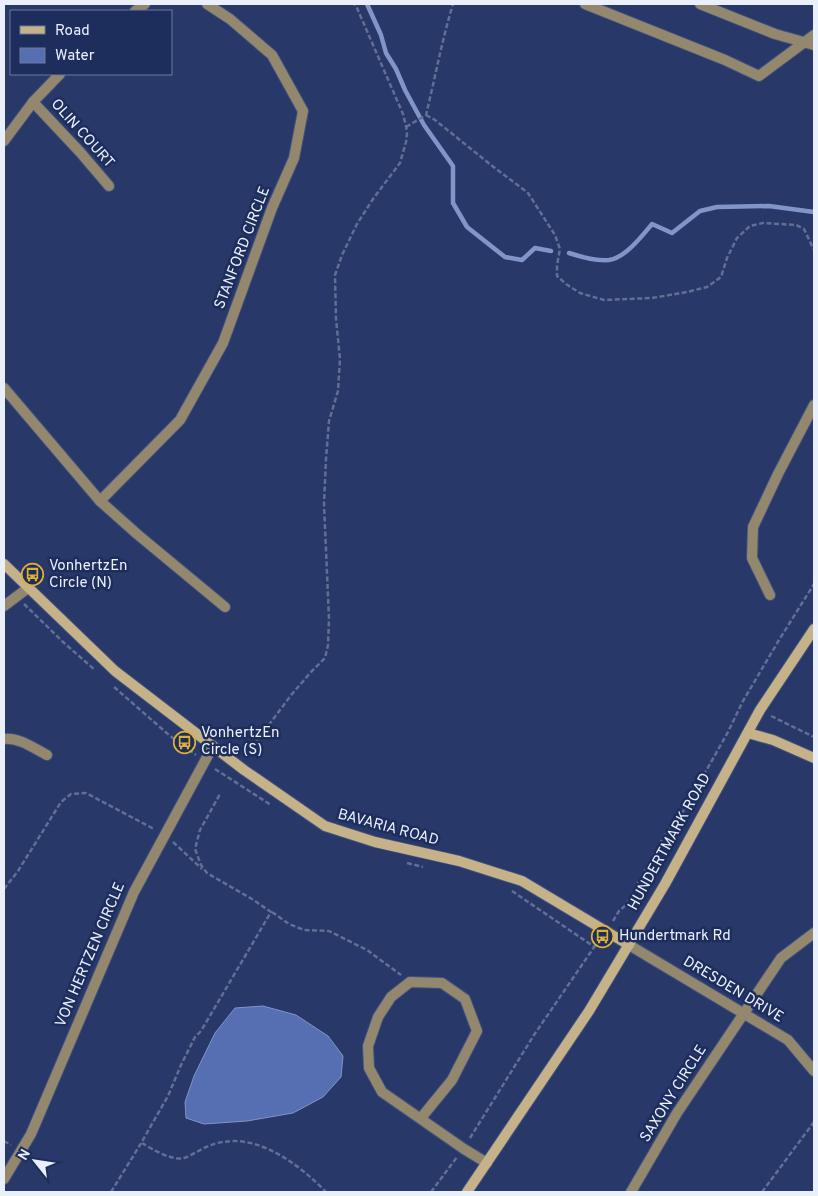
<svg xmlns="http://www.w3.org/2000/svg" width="818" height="1196" viewBox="0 0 818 1196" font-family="Overpass,sans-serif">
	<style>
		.water { fill: #556fb2; stroke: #8295c8 }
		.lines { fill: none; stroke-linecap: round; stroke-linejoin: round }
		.stream { stroke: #8295c8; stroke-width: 4.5 }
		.street-casing { stroke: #42527e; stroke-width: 12 }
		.secondary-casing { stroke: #42527e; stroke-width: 12 }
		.path { stroke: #626f95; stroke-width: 2.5; stroke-dasharray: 5 2.5; stroke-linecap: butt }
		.street { stroke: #93886e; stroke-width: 10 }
		.secondary { stroke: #c5b289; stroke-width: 10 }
		.labels { text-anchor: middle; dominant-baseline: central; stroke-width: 5; stroke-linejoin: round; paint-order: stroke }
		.street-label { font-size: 15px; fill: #eaeffc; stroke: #1d2e5d }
		.poi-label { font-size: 15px; fill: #eaeffc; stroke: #1d2e5d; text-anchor: start }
	</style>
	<rect width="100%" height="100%" fill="#273869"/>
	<path class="water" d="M 263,1006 L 296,1015 L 328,1036 L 343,1056 L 341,1077 L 323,1097 L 293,1113 L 247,1121 L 204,1124 L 186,1118 L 185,1102 L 194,1076 L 215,1033 L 235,1008 Z"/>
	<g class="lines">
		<g class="stream">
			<path d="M 367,4 L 381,35 L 386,53 L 396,69 L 405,90 L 424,125 L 453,166 L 453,203 L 467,227 L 505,257 L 522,260 L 535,248 L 551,251"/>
			<path d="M 569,253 C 581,257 596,261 609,260 C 625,258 642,236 652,224 L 672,233 L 700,211 L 717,207 L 769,206 L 814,212"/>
		</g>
		<defs>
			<g id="street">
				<path d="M 585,4 L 725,60 L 759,76 L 814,35"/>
				<path d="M 700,4 L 775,34 L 814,45"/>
				<path d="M 135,11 L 145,4"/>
				<path d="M 33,102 L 80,152 L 109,186"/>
				<path d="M 4,141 L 33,102 L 60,74"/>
				<path d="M 4,388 L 100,501 L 137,534 L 225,607"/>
				<path d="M 100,501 L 180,420 L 223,343 L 272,208 L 294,158 L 303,111 L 272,55 L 230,19 L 207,4"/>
				<path d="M 770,595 L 752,558 L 753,527 L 778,474 L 814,405"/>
				<path d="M 4,606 L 28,588"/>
				<path d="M 4,739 C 19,737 35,749 47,755"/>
				<path d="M 629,945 L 788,1040 L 814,1071"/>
				<path d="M 421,1118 L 452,1080 L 477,1031 L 465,999 L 442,983 L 410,982 L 391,997 L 378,1017 L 368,1046 L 369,1068 L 382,1092 L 464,1149 L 487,1163"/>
				<path d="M 4,1179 L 31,1134 L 134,892 L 213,746"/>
				<path d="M 631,1192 L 677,1113 L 781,958 L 814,933"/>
			</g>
			<g id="secondary">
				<path d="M 4,564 L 115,671 L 244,770 L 325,826 L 375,842 L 459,861 L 522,881 L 629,945"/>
				<path d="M 748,733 L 773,740 L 814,758"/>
				<path d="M 467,1192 L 589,1011 L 665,884 L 760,710 L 814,629"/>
			</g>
		</defs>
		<use href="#street" class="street-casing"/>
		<use href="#secondary" class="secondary-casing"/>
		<g class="path">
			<path d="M 426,115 L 435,120 L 491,165 L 528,193 L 555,235 L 560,249 L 557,265 L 557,276 L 566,284 L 580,293 L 604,300 L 652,298 L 687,292 L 707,287 L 721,277 L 727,258 L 737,238 L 750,226 L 763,223 L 796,225 L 804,229 L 814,250"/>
			<path d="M 406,127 L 426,115 C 435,78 442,40 453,4"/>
			<path d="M 24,604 L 63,642 L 95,670"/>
			<path d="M 114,687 L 169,735 L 196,755"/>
			<path d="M 771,716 L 814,737"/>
			<path d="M 247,756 L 268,726 L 292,694 L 311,672 L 325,658 L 328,645 L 329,619 L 324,504 L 326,459 L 329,421 L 338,391 L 340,359 L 336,319 L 335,275 L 342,255 L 357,224 L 373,199 L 400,163 L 406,142 L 407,134 L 406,126 L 403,114 L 357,8 L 354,4"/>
			<path d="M 215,769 L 271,805"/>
			<path d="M 173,842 L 202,869"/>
			<path d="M 407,863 L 423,867"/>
			<path d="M 4,889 L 18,871 L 61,802 L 71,794 L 86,793 L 154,829"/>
			<path d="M 512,891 L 593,946"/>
			<path d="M 272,912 L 289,924 L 304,930 L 329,931 L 367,950 L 401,975"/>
			<path d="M 613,921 L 619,911 L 626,905 L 664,836 L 684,810 L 728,732 L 743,701 L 779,640 L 814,584"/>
			<path d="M 470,1138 L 534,1035 L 599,940"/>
			<path d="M 4,1141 L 11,1145"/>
			<path d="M 142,1143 C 152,1149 171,1161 184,1158 C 188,1157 192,1154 195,1153 C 203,1148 214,1143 223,1142 C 261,1135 302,1167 326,1192"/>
			<path d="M 111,1192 L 140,1145 L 168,1096 L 181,1065 L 195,1037 L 201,1031 L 271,912 L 252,899 L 207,873 L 201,865 L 195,849 L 200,830 L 220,794"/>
			<path d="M 431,1192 L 457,1157"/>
			<path d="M 762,1192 L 814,1122"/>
		</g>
		<use href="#street" class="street"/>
		<use href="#secondary" class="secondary"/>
	</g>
	<defs>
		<symbol id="bus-ring" viewBox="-11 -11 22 22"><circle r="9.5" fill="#1d2e5d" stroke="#dfb034" stroke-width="1.5"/><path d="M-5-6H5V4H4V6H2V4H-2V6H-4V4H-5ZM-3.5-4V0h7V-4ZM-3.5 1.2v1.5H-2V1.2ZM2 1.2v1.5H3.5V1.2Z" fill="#dfb034"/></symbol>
	</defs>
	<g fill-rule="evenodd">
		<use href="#bus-ring" x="20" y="562" width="25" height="25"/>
		<use href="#bus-ring" x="172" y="730" width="25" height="25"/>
		<use href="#bus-ring" x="590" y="924" width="25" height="25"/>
	</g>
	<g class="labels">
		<g class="street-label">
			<text transform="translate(82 134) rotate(48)">OLIN COURT</text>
			<text transform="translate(243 248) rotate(-69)">STANFORD CIRCLE</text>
			<text transform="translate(388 828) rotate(15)">BAVARIA ROAD</text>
			<text transform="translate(670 842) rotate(-61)">HUNDERTMARK ROAD</text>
			<text transform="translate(91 955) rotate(-67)">VON HERTZEN CIRCLE</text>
			<text transform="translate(733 990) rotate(31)">DRESDEN DRIVE</text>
			<text transform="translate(674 1094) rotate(-58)">SAXONY CIRCLE</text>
		</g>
		<g class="poi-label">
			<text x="49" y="566">VonhertzEn<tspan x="49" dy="17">Circle (N)</tspan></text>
			<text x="201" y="733">VonhertzEn<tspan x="201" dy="17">Circle (S)</tspan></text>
			<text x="619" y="936">Hundertmark Rd</text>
		</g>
	</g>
	<rect width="818" height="1196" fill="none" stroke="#eaeffc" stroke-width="10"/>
	<rect x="10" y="10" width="162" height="65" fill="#1d2e5d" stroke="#6f7b9d"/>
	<rect x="20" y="26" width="25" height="8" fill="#c5b289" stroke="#6f7b9d"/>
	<text x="55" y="35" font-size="15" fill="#eaeffc">Road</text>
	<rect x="20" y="48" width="25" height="15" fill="#556fb2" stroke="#6f7b9d"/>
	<text x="55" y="60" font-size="15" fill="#eaeffc">Water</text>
	<g transform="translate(35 1161) rotate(300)" stroke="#1d2e5d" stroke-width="4" paint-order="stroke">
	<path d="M0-4L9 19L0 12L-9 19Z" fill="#eaeffc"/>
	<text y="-8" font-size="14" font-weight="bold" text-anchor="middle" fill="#eaeffc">N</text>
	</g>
</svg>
